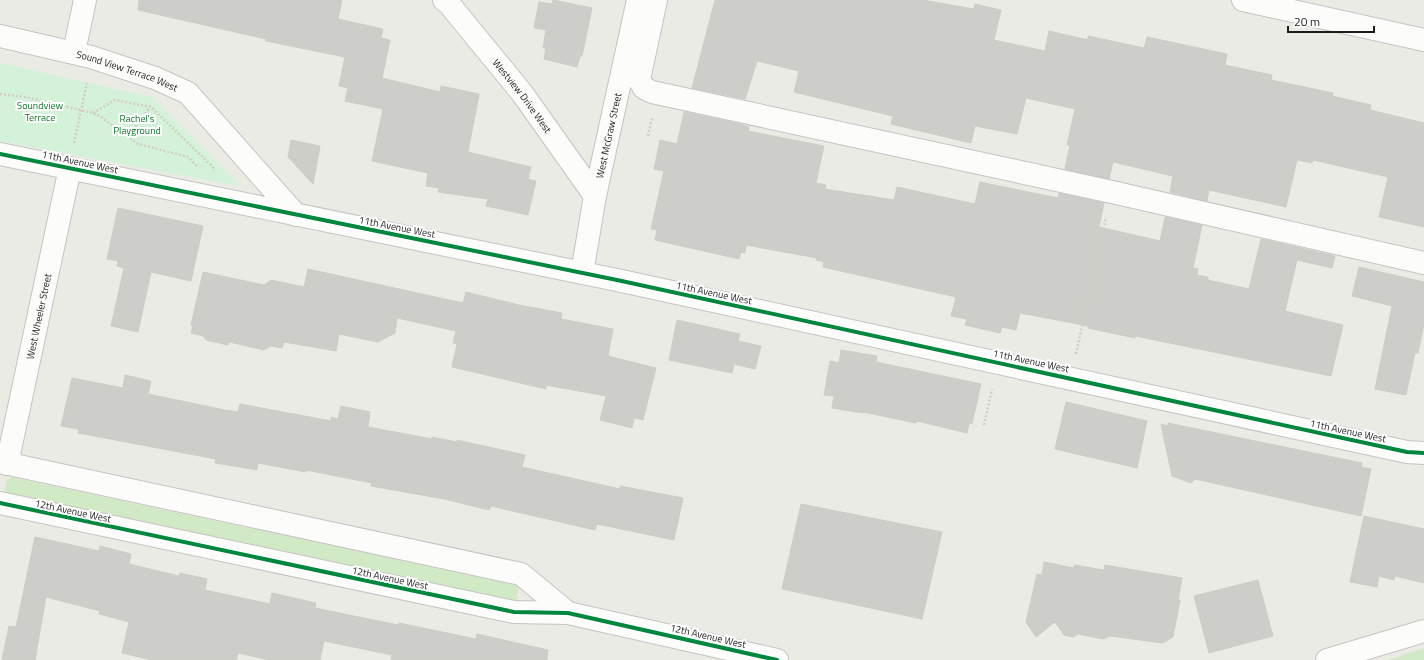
<svg xmlns="http://www.w3.org/2000/svg" width="1424" height="660" viewBox="0 0 1424 660" font-family="'Titillium Web',sans-serif">
	<style>
		.grass { fill: #d1e9c4 }
		.park { fill: #d3f2d9 }
		.building { fill: #cdcdc9; stroke: #ceccc7 }
		.lines { fill: none; stroke-linecap: round; stroke-linejoin: round }
		.minor-casing { stroke: #c4c4c2; stroke-width: 24 }
		.path { stroke: #d6cbc6; stroke-width: 2.5; stroke-dasharray: 2 2; stroke-linecap: butt }
		.minor { stroke: #fcfcfb; stroke-width: 22 }
		.cycleway-casing { stroke: #fff; stroke-width: 6 }
		.cycleway { stroke: #00873e; stroke-width: 4 }
		.labels { text-anchor: middle; dominant-baseline: central; stroke-width: 4; stroke-linejoin: round; paint-order: stroke }
		.street-label { font-size: 10px; fill: #1d1d1d; stroke: #fff }
		.park-label { font-size: 10px; fill: #0d782a; stroke: #fff }
	</style>
	<rect width="100%" height="100%" fill="#ebebe6"/>
	<g class="grass">
		<path d="M 11,477 L 519,586 L 516,601 L 7,495 L 5,490 L 7,480 Z"/>
		<path d="M 1424,648 L 1424,660 L 1388,660 Z"/>
	</g>
	<path class="park" d="M 0,63 L 152,97 L 242,187 L 0,141 Z"/>
	<g class="building">
		<path d="M 139,0 L 342,0 L 338,19 L 383,29 L 381,38 L 390,40 L 382,78 L 440,92 L 441,86 L 479,94 L 468,152 L 531,167 L 528,179 L 536,181 L 528,215 L 486,206 L 488,199 L 438,192 L 439,188 L 426,186 L 428,173 L 372,161 L 383,109 L 345,101 L 348,88 L 339,86 L 345,57 L 266,41 L 266,39 L 138,10 Z"/>
		<path d="M 553,0 L 592,8 L 582,56 L 580,56 L 577,67 L 544,59 L 546,48 L 543,48 L 546,30 L 534,28 L 539,2 L 552,4 Z"/>
		<path d="M 715,0 L 923,0 L 974,9 L 975,4 L 1001,10 L 994,40 L 1045,51 L 1049,31 L 1088,40 L 1088,36 L 1144,48 L 1147,37 L 1227,54 L 1225,65 L 1272,75 L 1271,80 L 1333,93 L 1332,96 L 1371,105 L 1370,110 L 1424,123 L 1424,227 L 1379,217 L 1388,177 L 1313,160 L 1312,163 L 1297,160 L 1286,207 L 1209,190 L 1207,201 L 1170,192 L 1173,176 L 1113,162 L 1109,179 L 1065,169 L 1070,145 L 1067,145 L 1075,109 L 1026,98 L 1017,134 L 975,126 L 971,143 L 891,124 L 893,116 L 794,92 L 799,71 L 757,61 L 745,99 L 692,88 Z"/>
		<path d="M 684,112 L 739,124 L 749,127 L 748,131 L 824,146 L 816,183 L 826,185 L 825,189 L 894,200 L 897,187 L 975,204 L 980,182 L 1058,198 L 1059,193 L 1104,203 L 1099,227 L 1160,241 L 1165,217 L 1202,225 L 1193,268 L 1198,269 L 1197,275 L 1208,277 L 1208,280 L 1249,289 L 1261,239 L 1335,256 L 1332,268 L 1297,260 L 1285,311 L 1343,325 L 1331,376 L 1135,336 L 1135,338 L 1088,328 L 1088,326 L 1020,313 L 1016,330 L 1002,327 L 1000,333 L 965,325 L 967,319 L 951,316 L 956,297 L 823,267 L 824,262 L 816,260 L 817,258 L 746,245 L 745,253 L 741,252 L 739,259 L 655,240 L 657,230 L 651,229 L 664,171 L 654,169 L 660,140 L 677,144 Z"/>
		<path d="M 291,140 L 320,146 L 313,184 L 288,157 Z"/>
		<path d="M 118,208 L 203,226 L 191,281 L 151,272 L 138,332 L 111,326 L 124,268 L 117,266 L 118,261 L 107,259 Z"/>
		<path d="M 1359,267 L 1424,282 L 1424,324 L 1418,353 L 1415,353 L 1406,395 L 1375,389 L 1392,306 L 1352,296 Z"/>
		<path d="M 308,269 L 463,303 L 466,292 L 519,305 L 562,313 L 561,319 L 613,329 L 608,356 L 656,368 L 643,420 L 634,418 L 632,428 L 600,420 L 606,396 L 546,385 L 546,389 L 452,367 L 457,344 L 453,343 L 456,331 L 397,318 L 395,333 L 378,342 L 339,334 L 336,351 L 284,342 L 282,348 L 271,346 L 264,350 L 229,342 L 228,345 L 206,340 L 203,336 L 191,333 L 193,326 L 191,325 L 203,272 L 264,285 L 271,280 L 304,287 Z"/>
		<path d="M 677,320 L 740,334 L 738,341 L 761,346 L 755,369 L 734,364 L 732,373 L 669,360 Z"/>
		<path d="M 841,350 L 877,356 L 876,362 L 981,384 L 972,424 L 969,423 L 967,433 L 917,421 L 916,423 L 863,412 L 863,413 L 832,408 L 834,396 L 824,395 L 830,361 L 839,363 Z"/>
		<path d="M 125,375 L 151,381 L 148,394 L 225,410 L 238,412 L 240,404 L 331,421 L 331,417 L 338,419 L 341,406 L 370,412 L 368,427 L 432,439 L 432,437 L 457,442 L 457,440 L 525,455 L 522,467 L 620,489 L 620,486 L 683,498 L 674,540 L 597,524 L 595,530 L 491,506 L 489,510 L 444,499 L 371,486 L 372,483 L 306,470 L 306,472 L 258,463 L 257,470 L 215,463 L 216,459 L 78,433 L 79,429 L 61,426 L 72,378 L 123,388 Z"/>
		<path d="M 1066,402 L 1147,421 L 1137,468 L 1055,449 Z"/>
		<path d="M 1168,423 L 1362,463 L 1361,467 L 1371,469 L 1361,516 L 1195,479 L 1191,483 L 1172,476 L 1161,424 L 1168,426 Z"/>
		<path d="M 801,504 L 942,532 L 922,619 L 782,589 Z"/>
		<path d="M 1364,516 L 1424,529 L 1424,583 L 1395,576 L 1394,580 L 1379,576 L 1377,587 L 1350,582 Z"/>
		<path d="M 35,537 L 99,551 L 100,546 L 131,554 L 129,564 L 179,576 L 180,573 L 207,579 L 205,590 L 270,604 L 272,593 L 316,603 L 315,608 L 398,625 L 399,623 L 476,639 L 477,634 L 548,650 L 547,660 L 391,660 L 392,655 L 324,641 L 320,660 L 269,660 L 238,653 L 236,660 L 152,660 L 122,653 L 129,622 L 99,614 L 100,611 L 46,597 L 35,660 L 2,660 L 9,626 L 16,627 Z"/>
		<path d="M 1044,562 L 1074,568 L 1074,565 L 1104,570 L 1105,565 L 1182,578 L 1178,601 L 1180,600 L 1173,637 L 1163,643 L 1110,636 L 1103,639 L 1078,634 L 1073,637 L 1064,635 L 1055,622 L 1036,637 L 1026,622 L 1037,574 L 1042,575 Z"/>
		<path d="M 1258,580 L 1273,636 L 1209,653 L 1194,596 Z"/>
	</g>
	<g class="lines">
		<defs>
			<g id="minor">
				<path id="s1" d="M 444,0 L 449,4 L 522,93 L 595,196"/>
				<path d="M 656,0 L 639,80 L 644,88 L 652,92 L 1112,192 L 1424,263"/>
				<path d="M 1243,0 L 1424,40"/>
				<path id="s2" d="M 0,36 L 91,57 L 155,78 L 188,93 L 296,215"/>
				<path d="M 74,52 L 85,0"/>
				<path d="M 0,154 L 617,280 L 1407,452 L 1424,453"/>
				<path id="s3" d="M 582,273 L 595,196 L 638,0"/>
				<path d="M 0,462 L 521,574 L 568,613"/>
				<path id="s4" d="M 7,464 L 70,168"/>
				<path d="M 0,503 L 514,612 L 568,613 L 777,660"/>
				<path d="M 1327,660 L 1424,631"/>
			</g>
		</defs>
		<use href="#minor" class="minor-casing"/>
		<g class="path">
			<path d="M 0,94 L 25,97 L 93,113 L 101,117 L 138,144 L 188,157 L 198,167"/>
			<path d="M 93,113 L 115,100 L 151,107 L 213,167 L 213,171"/>
			<path d="M 133,130 L 150,107"/>
			<path d="M 648,136 L 652,118"/>
			<path d="M 74,143 L 87,83"/>
			<path d="M 1076,354 L 1106,217"/>
			<path d="M 984,425 L 992,389"/>
		</g>
		<use href="#minor" class="minor"/>
		<defs>
			<g id="cycleway">
				<path d="M 0,154 L 617,280 L 1407,452 L 1424,453"/>
				<path d="M 0,503 L 514,612 L 568,613 L 777,660"/>
			</g>
		</defs>
		<use href="#cycleway" class="cycleway-casing"/>
		<use href="#cycleway" class="cycleway"/>
	</g>
	<g class="labels">
		<g class="street-label">
			<text stroke="none"><textPath href="#s2" startOffset="132">Sound View Terrace West</textPath></text>
			<text stroke="none"><textPath href="#s1" startOffset="124">Westview Drive West</textPath></text>
			<text stroke="none"><textPath href="#s3" startOffset="140">West McGraw Street</textPath></text>
			<text transform="translate(80 162) rotate(12)">11th Avenue West</text>
			<text transform="translate(397 227) rotate(11)">11th Avenue West</text>
			<text transform="translate(714 293) rotate(12)">11th Avenue West</text>
			<text stroke="none"><textPath href="#s4" startOffset="151">West Wheeler Street</textPath></text>
			<text transform="translate(1031 361) rotate(12)">11th Avenue West</text>
			<text transform="translate(1348 431) rotate(12)">11th Avenue West</text>
			<text transform="translate(73 511) rotate(12)">12th Avenue West</text>
			<text transform="translate(390 578) rotate(12)">12th Avenue West</text>
			<text transform="translate(708 636) rotate(13)">12th Avenue West</text>
		</g>
		<g class="park-label">
			<text x="40" y="105">Soundview<tspan x="40" dy="12">Terrace</tspan></text>
			<text x="137" y="118">Rachel's<tspan x="137" dy="12">Playground</tspan></text>
		</g>
	</g>
	<path d="M1288 26v6h86v-6" fill="none" stroke="#1d1d1d" stroke-width="2"/>
	<text x="1294" y="26" font-size="12" fill="#1d1d1d" stroke="#ffffff" stroke-width="3" paint-order="stroke">20 m</text>
</svg>
